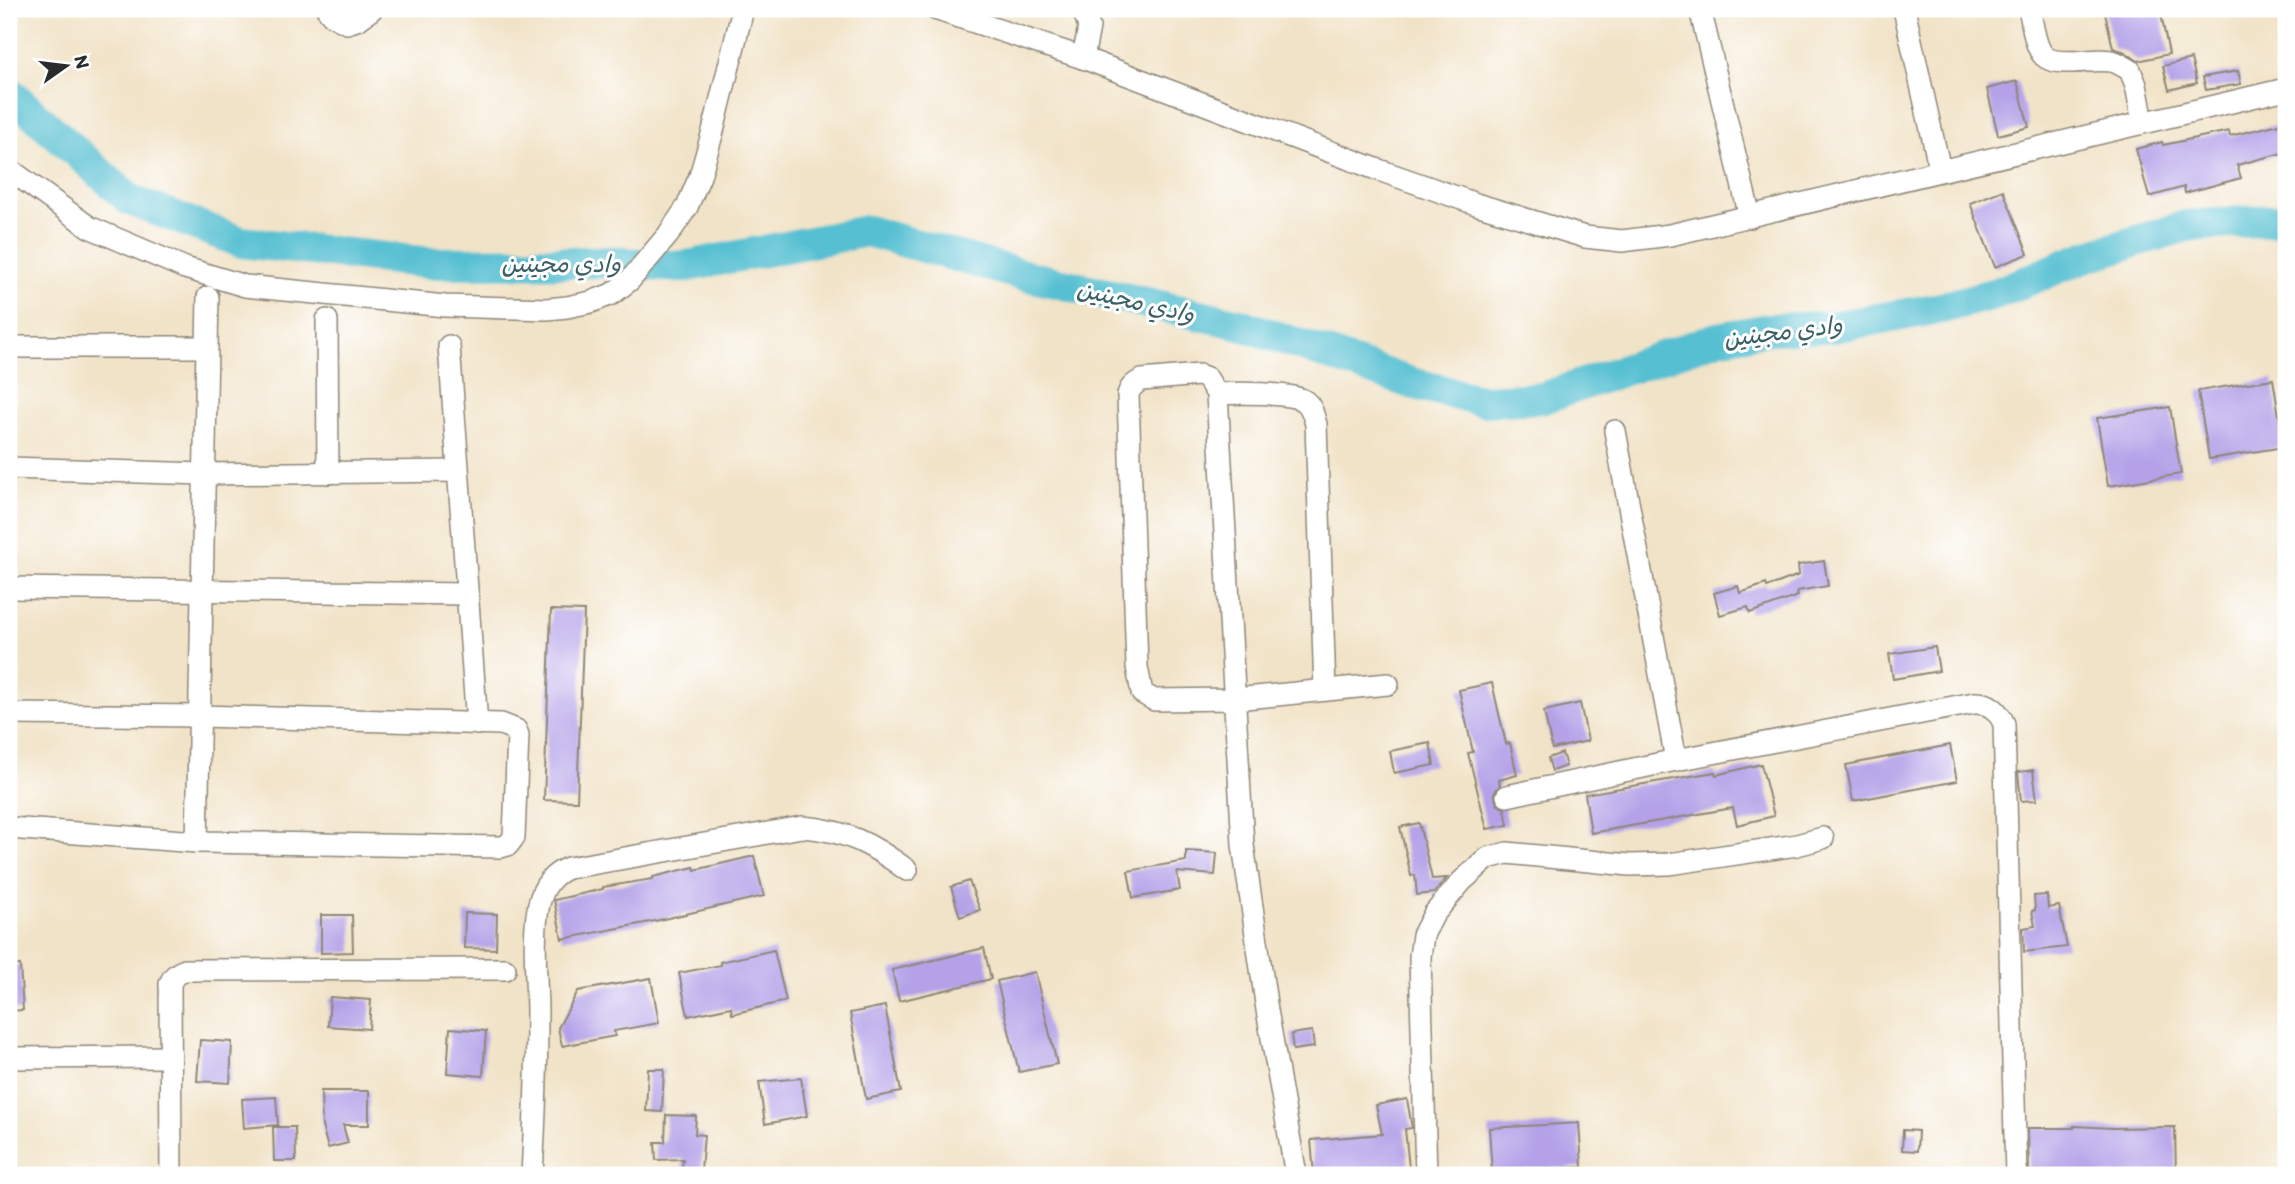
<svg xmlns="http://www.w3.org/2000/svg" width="2295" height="1184" viewBox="0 0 2295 1184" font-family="Itim,'Playpen Sans Arabic',sans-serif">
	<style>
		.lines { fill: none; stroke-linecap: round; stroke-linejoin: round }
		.river { stroke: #56c0d2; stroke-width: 32 }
		.building { fill: #b4a1e8 }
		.minor-casing { stroke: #8e8779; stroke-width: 24 }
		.minor { stroke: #fff; stroke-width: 21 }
		.labels { text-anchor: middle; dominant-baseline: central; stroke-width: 6; stroke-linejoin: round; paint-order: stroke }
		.water-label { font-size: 24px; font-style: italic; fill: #3a5f65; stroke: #fff }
	</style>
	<rect width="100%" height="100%" fill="#fff"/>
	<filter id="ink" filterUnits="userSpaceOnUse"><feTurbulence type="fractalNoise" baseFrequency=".0143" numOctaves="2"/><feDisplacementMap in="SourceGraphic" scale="14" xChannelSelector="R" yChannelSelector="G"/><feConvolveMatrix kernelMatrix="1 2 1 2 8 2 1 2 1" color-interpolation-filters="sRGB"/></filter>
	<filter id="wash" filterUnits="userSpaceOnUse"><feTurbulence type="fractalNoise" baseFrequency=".00686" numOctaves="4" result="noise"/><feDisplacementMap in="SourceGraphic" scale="28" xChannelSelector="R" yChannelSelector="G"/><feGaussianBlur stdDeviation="1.57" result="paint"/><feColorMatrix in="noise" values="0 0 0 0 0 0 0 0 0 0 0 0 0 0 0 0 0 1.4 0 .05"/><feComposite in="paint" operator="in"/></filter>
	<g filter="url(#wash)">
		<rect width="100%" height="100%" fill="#f1e3c7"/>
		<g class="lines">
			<path class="river" d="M 9,92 L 130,200 L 241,242 L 430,263 L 610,262 L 682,267 L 867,231 L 1023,275 L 1240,324 L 1411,383 L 1484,401 L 1543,398 L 1717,338 L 1770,329 L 1832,327 L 1941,308 L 1997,293 L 2082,258 L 2186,226 L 2286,219"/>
		</g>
		<g id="blocks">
			<g class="building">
				<path d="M 2104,9 L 2160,9 L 2169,54 L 2138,61 L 2125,52 L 2113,48 Z"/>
				<path d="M 2191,59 L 2197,83 L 2169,90 L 2163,66 Z"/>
				<path d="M 2238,71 L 2241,84 L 2206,90 L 2203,77 Z"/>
				<path d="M 2017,81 L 2029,127 L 1998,135 L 1987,89 Z"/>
				<path d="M 2283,123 L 2286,138 L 2286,152 L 2237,165 L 2241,178 L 2185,193 L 2184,187 L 2149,197 L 2136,149 L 2162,142 L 2163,145 L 2229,131 L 2230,136 Z"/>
				<path d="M 2003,190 L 2028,254 L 1995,267 L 1970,203 Z"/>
				<path d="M 2273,379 L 2284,447 L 2209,459 L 2198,391 Z"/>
				<path d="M 2170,407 L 2181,474 L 2108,486 L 2097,418 Z"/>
				<path d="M 1824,561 L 1828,586 L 1797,591 L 1798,596 L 1750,613 L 1748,607 L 1720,615 L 1714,593 L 1738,586 L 1740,593 L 1766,584 L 1767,587 L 1799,575 L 1798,565 Z"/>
				<path d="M 551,610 L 584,611 L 577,801 L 544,800 Z"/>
				<path d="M 1935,647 L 1939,671 L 1893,679 L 1889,654 Z"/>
				<path d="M 1492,683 L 1506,744 L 1510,743 L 1517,775 L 1499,780 L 1500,785 L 1494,793 L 1497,804 L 1505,809 L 1508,825 L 1487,829 L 1468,753 L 1473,752 L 1459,690 Z"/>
				<path d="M 1580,703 L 1588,741 L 1552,749 L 1544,711 Z"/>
				<path d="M 1430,743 L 1434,765 L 1394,773 L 1390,751 Z"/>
				<path d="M 1950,745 L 1957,781 L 1853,801 L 1846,765 Z"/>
				<path d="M 1562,753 L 1566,766 L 1552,771 L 1548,758 Z"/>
				<path d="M 1761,764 L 1774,816 L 1737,825 L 1733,808 L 1591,833 L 1585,794 L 1715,772 L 1716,775 Z"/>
				<path d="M 2033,770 L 2037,800 L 2021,801 L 2018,772 Z"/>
				<path d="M 1419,823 L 1432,879 L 1447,878 L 1434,893 L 1417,895 L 1415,875 L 1411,876 L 1400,827 Z"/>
				<path d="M 1186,851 L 1217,853 L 1215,875 L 1177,872 L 1180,890 L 1133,898 L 1128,871 L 1186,861 Z"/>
				<path d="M 754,856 L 764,896 L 655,921 L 562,939 L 554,900 L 603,889 L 603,887 L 653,879 L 653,877 L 694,867 L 695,870 Z"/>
				<path d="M 969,881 L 980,910 L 960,917 L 951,887 Z"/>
				<path d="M 2047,895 L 2048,908 L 2059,906 L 2067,947 L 2024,952 L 2023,928 L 2035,926 L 2032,911 L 2035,910 L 2034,896 Z"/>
				<path d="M 465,913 L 497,914 L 496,949 L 464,948 Z"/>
				<path d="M 321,915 L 352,915 L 353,952 L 321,953 Z"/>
				<path d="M 984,948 L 991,979 L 899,1001 L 892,970 Z"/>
				<path d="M 774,950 L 786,1001 L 732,1014 L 731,1007 L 688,1016 L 679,973 L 721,965 L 720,962 Z"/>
				<path d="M 9,965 L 20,965 L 23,1010 L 9,1011 Z"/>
				<path d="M 1035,972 L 1057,1064 L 1019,1072 L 997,981 Z"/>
				<path d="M 651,978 L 659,1023 L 614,1031 L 615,1036 L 562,1046 L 558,1028 L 578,991 Z"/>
				<path d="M 330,997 L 371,1000 L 369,1029 L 328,1026 Z"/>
				<path d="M 885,1006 L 901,1092 L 866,1099 L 850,1013 Z"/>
				<path d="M 450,1028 L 486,1031 L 483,1076 L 447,1073 Z"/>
				<path d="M 1312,1031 L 1314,1047 L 1293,1050 L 1291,1034 Z"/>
				<path d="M 200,1040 L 232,1042 L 230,1083 L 197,1081 Z"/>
				<path d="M 648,1069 L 664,1069 L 662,1112 L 646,1111 Z"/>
				<path d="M 801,1078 L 807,1116 L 765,1124 L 759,1082 Z"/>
				<path d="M 321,1091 L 369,1091 L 369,1125 L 343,1125 L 348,1143 L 328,1148 L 322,1126 Z"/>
				<path d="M 276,1097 L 278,1125 L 244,1128 L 242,1099 Z"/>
				<path d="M 1407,1099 L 1412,1128 L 1405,1129 L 1409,1168 L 1337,1175 L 1314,1175 L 1311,1140 L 1382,1134 L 1376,1105 Z"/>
				<path d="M 666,1115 L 696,1116 L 695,1134 L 704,1135 L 701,1170 L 682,1168 L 683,1159 L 656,1160 L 655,1142 L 665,1142 Z"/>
				<path d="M 1579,1123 L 1582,1167 L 1492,1172 L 1489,1128 Z"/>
				<path d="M 2074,1126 L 2113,1128 L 2175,1127 L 2176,1175 L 2029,1175 L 2028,1128 L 2074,1128 Z"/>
				<path d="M 273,1127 L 295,1127 L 296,1161 L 274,1161 Z"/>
				<path d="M 1903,1130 L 1918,1131 L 1917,1151 L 1902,1150 Z"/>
			</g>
		</g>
	</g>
	<g filter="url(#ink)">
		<use href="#blocks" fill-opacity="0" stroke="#8e8779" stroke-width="2"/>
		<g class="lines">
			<defs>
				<g id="minor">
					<path d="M 327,9 L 333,16 L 347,23 L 359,19 L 372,9"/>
					<path d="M 935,9 L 1083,58 L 1376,169 L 1476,204 L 1585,237 L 1622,241 L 1670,235 L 2286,89"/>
					<path d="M 1083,9 L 1089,27 L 1083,58"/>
					<path d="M 1700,9 L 1750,217"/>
					<path d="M 1904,9 L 1940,170"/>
					<path d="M 2029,9 C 2033,23 2034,46 2044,56 C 2058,69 2096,56 2115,62 C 2120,64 2125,67 2130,70 L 2136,85 L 2143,122"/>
					<path d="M 9,169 L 89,227 L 185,268 L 245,286 L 445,306 L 547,309 L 567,307 L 591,302 L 612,294 L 630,280 L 668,235 L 687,207 L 700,176 L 713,131 L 743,9"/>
					<path d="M 327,320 L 328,473"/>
					<path d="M 449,346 L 477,724"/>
					<path d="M 9,347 L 206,347"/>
					<path d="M 1217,394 C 1236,393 1287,392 1303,400 C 1312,405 1313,415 1316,424 L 1325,690"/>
					<path d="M 1615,431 L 1676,760"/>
					<path d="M 9,468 L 204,474 L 458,471"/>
					<path d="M 9,588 L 467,594"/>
					<path d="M 9,714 L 199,716 L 501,724 L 516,730 L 518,735 L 514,837 L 508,845 L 501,847 L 197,842 L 9,828"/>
					<path d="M 1507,796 L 1676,760 L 1974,703 C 1989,702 1998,710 2004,724 L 2016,1175"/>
					<path d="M 197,842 L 208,297"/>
					<path d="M 9,1058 L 171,1057"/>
					<path d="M 171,1175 L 170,984 C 173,976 177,973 185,970 L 505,969"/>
					<path d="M 532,1175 C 535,1121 537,1067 537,1013 C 537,982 532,933 539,904 C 543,887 552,874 568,868 L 802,827 C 846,830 873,845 907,870"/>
					<path d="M 1296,1175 L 1267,1010 L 1243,845 L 1217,394 L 1207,378 L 1199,375 L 1142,380 C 1134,384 1130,387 1128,395 L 1137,667 L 1142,693 L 1154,700 L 1235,699 L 1388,684"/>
					<path d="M 1426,1175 L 1420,957 L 1423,935 L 1434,914 L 1462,881 L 1488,858 L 1507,853 L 1630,865 L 1669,864 L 1797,845 L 1823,838"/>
				</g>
			</defs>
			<use href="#minor" class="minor-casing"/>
			<use href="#minor" class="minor"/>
		</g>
	</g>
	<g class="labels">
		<g class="water-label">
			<text x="561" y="263">وادي مجينين</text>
			<text transform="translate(1136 301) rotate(13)">وادي مجينين</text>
			<text transform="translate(1783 331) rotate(-7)">وادي مجينين</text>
		</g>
	</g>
	<rect width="2295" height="1184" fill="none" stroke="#fff" stroke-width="35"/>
	<g transform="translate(66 66) rotate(76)" stroke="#ffffff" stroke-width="5" paint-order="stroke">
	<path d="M0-5L12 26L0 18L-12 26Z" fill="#2b2b2b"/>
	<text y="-10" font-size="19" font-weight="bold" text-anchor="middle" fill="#2b2b2b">N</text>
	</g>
</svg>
